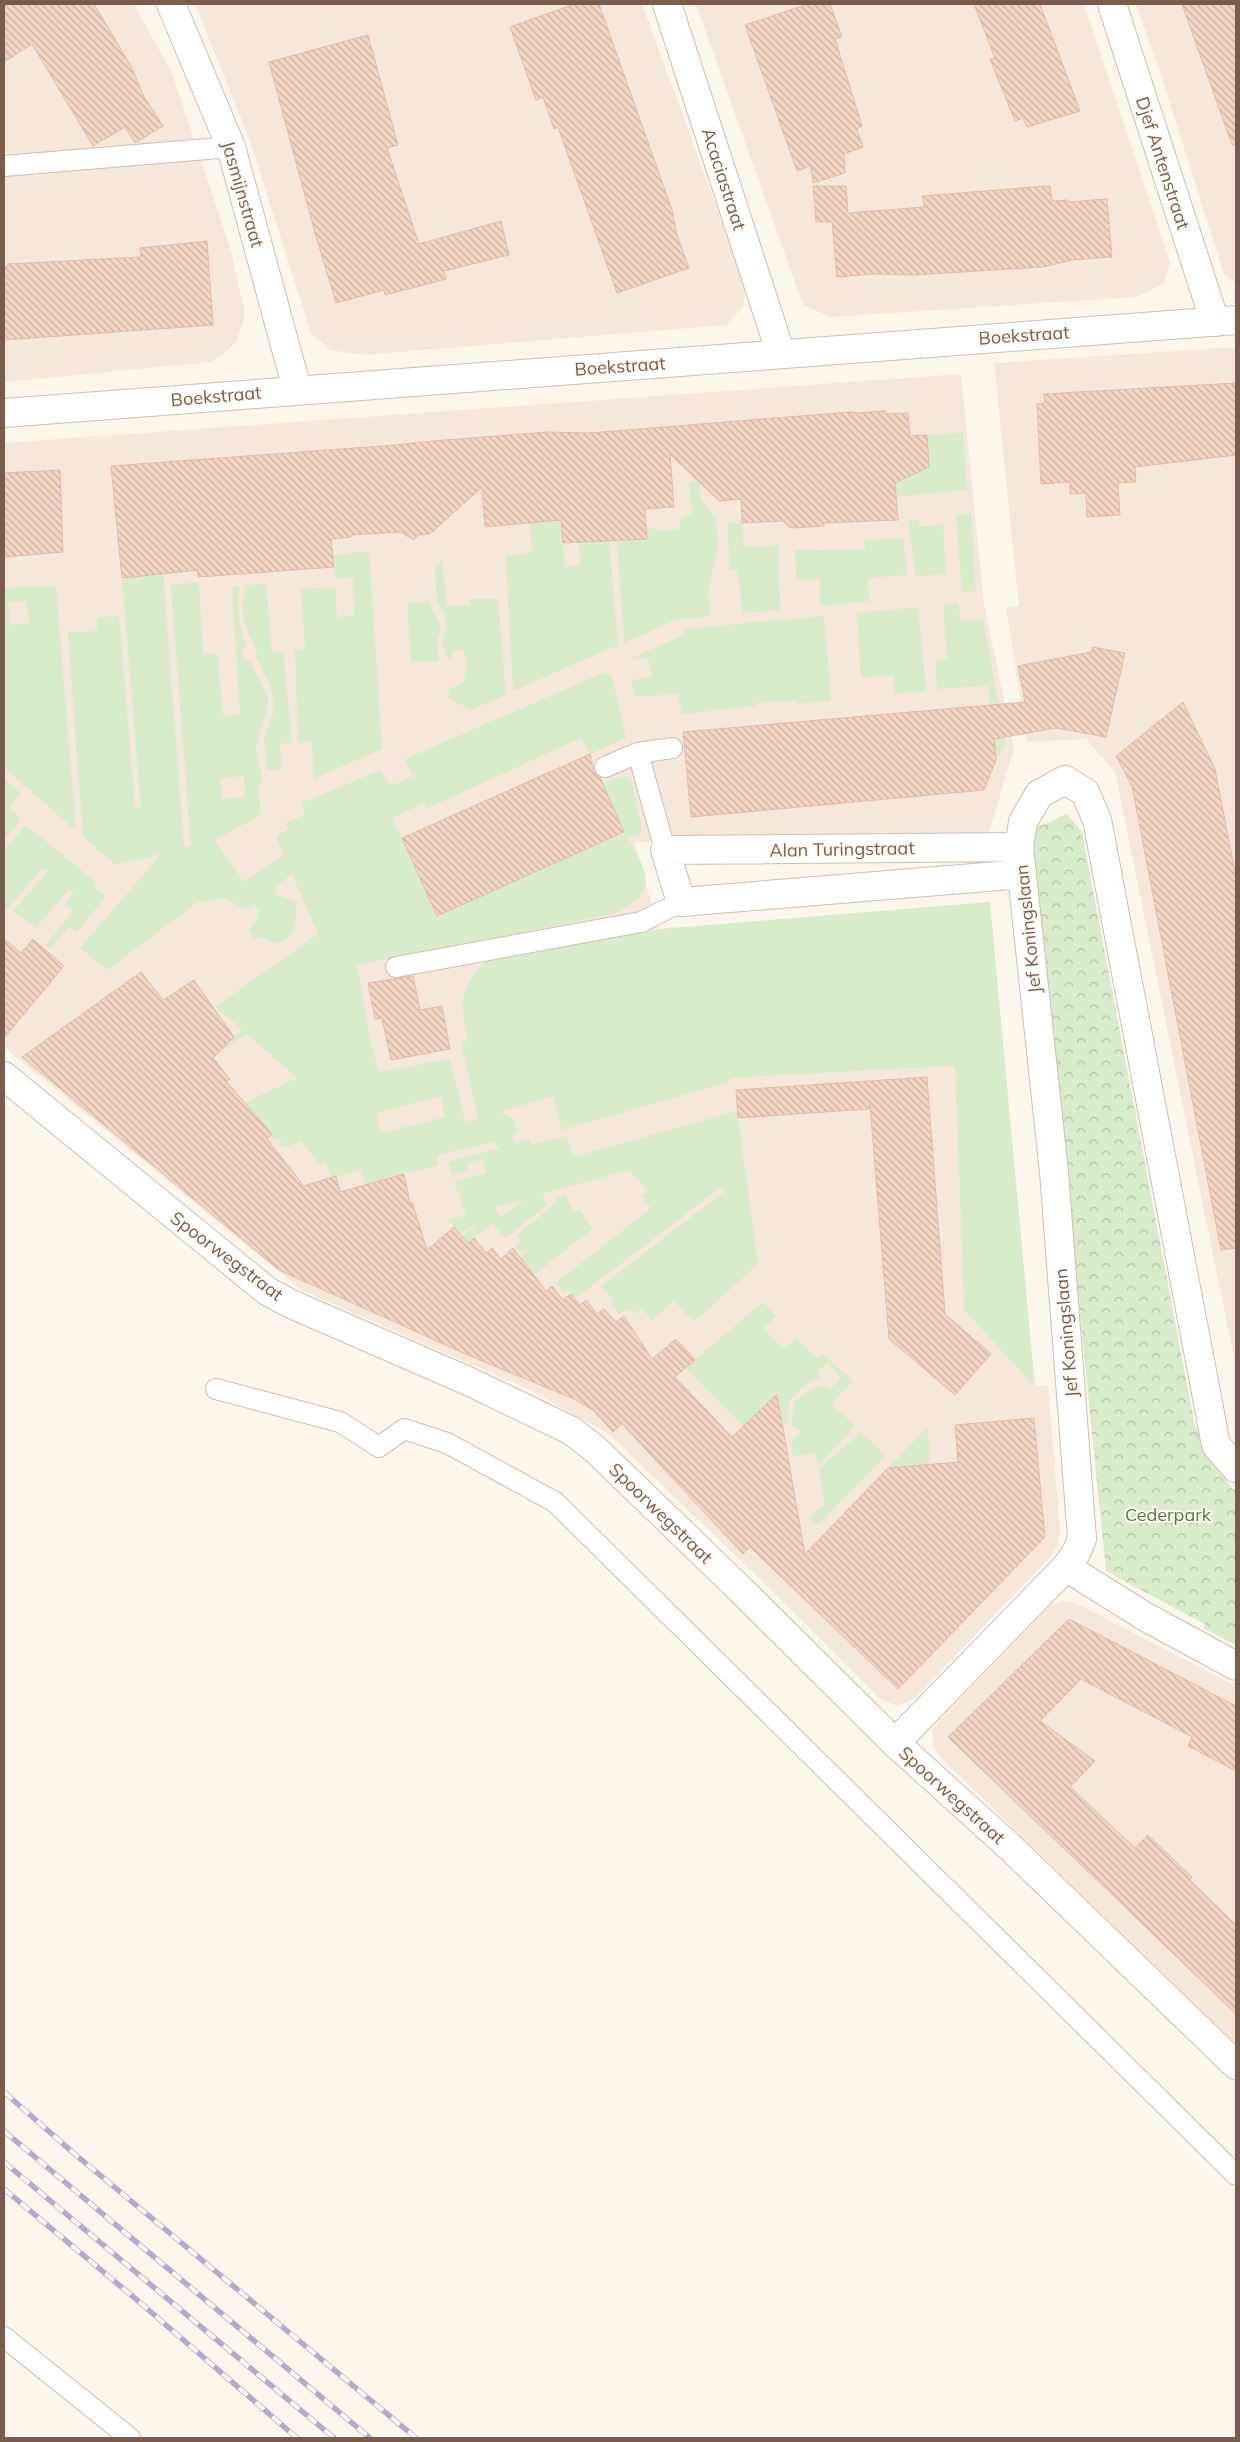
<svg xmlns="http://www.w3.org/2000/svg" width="1240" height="2442" viewBox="0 0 1240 2442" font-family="Mulish,sans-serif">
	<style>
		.residential { fill: #f5e8da }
		.green { fill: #d8ecc9; fill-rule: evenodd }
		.forest { fill: url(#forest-crowns) }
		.building { fill: url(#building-back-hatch); stroke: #e6bba3 }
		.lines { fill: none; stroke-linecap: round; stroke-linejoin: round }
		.service-casing { stroke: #d1beb0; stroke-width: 22 }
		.minor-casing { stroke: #d1beb0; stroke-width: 30 }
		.service { stroke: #fff; stroke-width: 20 }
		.minor { stroke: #fff; stroke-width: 28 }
		.rail-casing { stroke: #b9a8c9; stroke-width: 5.5 }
		.rail { stroke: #fffaf3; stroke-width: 4; stroke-dasharray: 11; stroke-linecap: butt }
		.labels { text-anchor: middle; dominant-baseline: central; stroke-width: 4; stroke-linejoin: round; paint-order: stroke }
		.street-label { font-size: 18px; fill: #7a5c4d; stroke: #fffaf3 }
		.park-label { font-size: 18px; fill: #537a41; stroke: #fffaf3 }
	</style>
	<defs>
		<pattern id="forest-crowns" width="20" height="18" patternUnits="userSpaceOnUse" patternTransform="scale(1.25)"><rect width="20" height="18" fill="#d8ecc9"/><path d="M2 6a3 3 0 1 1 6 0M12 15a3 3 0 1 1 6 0" fill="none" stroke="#b4c2a5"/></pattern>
		<pattern id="building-back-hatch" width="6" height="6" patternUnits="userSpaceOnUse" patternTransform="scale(1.25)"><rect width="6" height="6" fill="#f3d5c3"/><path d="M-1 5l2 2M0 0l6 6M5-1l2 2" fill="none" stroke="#cab0a1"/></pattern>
	</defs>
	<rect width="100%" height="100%" fill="#fdf6ec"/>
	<g class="residential">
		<path d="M 4,4 L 134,4 L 172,73 L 231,251 L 245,314 L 236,343 L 212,362 L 4,382 Z"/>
		<path d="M 195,4 L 642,4 L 746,288 L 743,307 L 726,325 L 363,355 L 330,350 L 311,333 L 249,138 Z"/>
		<path d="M 696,4 L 1084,4 L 1170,262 L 1164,284 L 1136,297 L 831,317 L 803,305 Z"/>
		<path d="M 1136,4 L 1236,4 L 1236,283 L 1224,274 L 1160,72 Z"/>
		<path d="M 1236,347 L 1236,1368 L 1115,772 L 1086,739 L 1027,742 L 1006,608 L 1019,606 L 994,363 Z"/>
		<path d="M 961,374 L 984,604 L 1014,748 L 987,840 L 634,842 L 659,929 L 717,925 L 731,1078 L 955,1066 L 964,1310 L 1035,1386 L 1048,1385 L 1060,1530 L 1058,1545 L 1052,1555 L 915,1698 L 897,1706 L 880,1699 L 765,1584 L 609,1434 L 528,1389 L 303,1291 L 4,1047 L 4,443 Z"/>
		<path d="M 1061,1601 L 1067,1601 L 1078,1604 L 1236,1686 L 1236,2044 L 939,1756 L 933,1746 L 933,1730 L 939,1721 L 1048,1608 Z"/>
	</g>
	<g class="green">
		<path d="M 963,432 L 967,490 L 896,497 L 896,489 L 889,489 L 889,486 L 929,467 L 927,435 Z"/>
		<path d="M 699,480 L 701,499 L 716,519 L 718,547 L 708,592 L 710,616 L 676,620 L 624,643 L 617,542 L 647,539 L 646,526 L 659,531 L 680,529 L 680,519 L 692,514 L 689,483 Z"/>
		<path d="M 542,505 L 544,522 L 561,520 L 565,567 L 580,565 L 578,527 L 607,522 L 618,645 L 513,691 L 506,556 L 532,552 L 530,524 L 525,524 L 524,506 Z"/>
		<path d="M 971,513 L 976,591 L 962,592 L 956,515 Z"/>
		<path d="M 918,519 L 920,526 L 943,524 L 946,574 L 916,577 L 908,520 Z"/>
		<path d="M 727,523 L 742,523 L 744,547 L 778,545 L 780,610 L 743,613 L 737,570 L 730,570 Z"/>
		<path d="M 903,538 L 907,575 L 868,578 L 869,601 L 820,606 L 820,579 L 797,581 L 795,550 L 865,549 L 865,540 Z"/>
		<path d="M 369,551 L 382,749 L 314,779 L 312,742 L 298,743 L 295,650 L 305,649 L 301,589 L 335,587 L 337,617 L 354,616 L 353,577 L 335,579 L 333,555 Z"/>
		<path d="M 442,561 L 447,606 L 470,606 L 469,599 L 498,599 L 506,695 L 469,711 C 463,703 454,704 448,696 L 449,689 L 465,682 L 467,661 L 462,650 L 452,650 L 453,659 L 448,660 L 442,642 L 447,627 L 446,617 L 437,601 L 435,565 Z"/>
		<path d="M 163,574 L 184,847 L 191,846 L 171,585 L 199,582 L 203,654 L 217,653 L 223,716 L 240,714 L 232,587 L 239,586 C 237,608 239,626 246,647 L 242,651 L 243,658 L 250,661 L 267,695 L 268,705 L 256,748 L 262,778 L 258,788 L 261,815 L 215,840 L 244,882 L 284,855 L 276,836 L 288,829 L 285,823 L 305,815 L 302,803 L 380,770 L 391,786 L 413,776 L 405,759 L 605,672 L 612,676 L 626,738 L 590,754 L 581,738 L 426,809 L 424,803 L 392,818 L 437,916 L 624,833 L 602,783 L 624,776 L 631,779 L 642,830 L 640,835 L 628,838 C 652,877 657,898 608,915 L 357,965 L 371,1044 L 379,1072 L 450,1059 L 465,1122 L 478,1118 L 461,1042 L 468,1041 C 461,1002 458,994 484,962 L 659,929 L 990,902 L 1035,1387 L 964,1310 L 955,1066 L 731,1078 L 729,1082 L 562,1130 L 553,1096 L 500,1112 L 514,1120 L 517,1133 L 513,1134 L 514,1144 L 529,1139 L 531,1145 L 567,1136 L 573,1157 L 737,1111 L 758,1264 L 694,1322 L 674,1301 L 652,1321 L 642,1308 L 634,1314 L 627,1309 L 620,1314 L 610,1305 L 614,1301 L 601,1286 L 724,1192 L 721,1187 L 575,1299 L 568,1290 L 564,1292 L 556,1283 L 651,1208 L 641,1196 L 648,1191 L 629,1170 L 542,1194 L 547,1205 L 505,1238 L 493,1223 L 467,1243 L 462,1236 L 475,1227 L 474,1225 L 460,1234 L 448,1220 L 466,1215 L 454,1181 L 486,1173 L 483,1159 L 467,1163 L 468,1171 L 452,1175 L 448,1162 L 500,1148 L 492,1142 L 437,1155 L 438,1165 L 365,1185 L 360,1170 L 331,1178 L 326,1163 L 320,1164 L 301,1141 L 284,1148 L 278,1143 L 282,1140 L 280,1138 L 275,1140 L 271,1136 L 272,1134 L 244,1103 L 297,1078 L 247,1034 L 217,1053 L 242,1029 L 215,1007 L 318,934 L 292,874 L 275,887 L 277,895 L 294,901 C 301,916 291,950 270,942 C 267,941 263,937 260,936 L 254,939 L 249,929 L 257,920 L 260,910 L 254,904 L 245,910 L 226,898 L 198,902 L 107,970 L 80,948 L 161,854 L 115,865 L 83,836 L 68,632 L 97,631 L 97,618 L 119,615 L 135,807 L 141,808 L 122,578 ZM 244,776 L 245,797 L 222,799 L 220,778 ZM 441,1096 L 445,1117 L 381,1133 L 376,1113 ZM 525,1199 L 501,1217 L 495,1207 Z"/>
		<path d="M 266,584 L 272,652 L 283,651 L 292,742 L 280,744 L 282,770 L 267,770 L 264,737 L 273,715 L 273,702 L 271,688 L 256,657 L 257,651 C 244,628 240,612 245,585 Z"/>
		<path d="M 26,586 L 56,586 L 76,831 L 4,767 L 4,589 ZM 27,601 L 29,623 L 10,625 L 8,602 Z"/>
		<path d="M 428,601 L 440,624 L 440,632 L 437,640 L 439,661 L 411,662 L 407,603 Z"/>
		<path d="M 958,603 L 961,621 L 983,620 L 1006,743 L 996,760 L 988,686 L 937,689 L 935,662 L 947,659 L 943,605 Z"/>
		<path d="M 918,607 L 926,691 L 895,694 L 893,675 L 861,678 L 857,613 Z"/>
		<path d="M 824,616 L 831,701 L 798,704 L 797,701 L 756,703 L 755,706 L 682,714 L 678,694 L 635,697 L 631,680 L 652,677 L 648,658 L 630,659 L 683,635 L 684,629 Z"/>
		<path d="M 4,779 L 21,793 L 9,808 L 21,819 L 4,840 Z"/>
		<path d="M 26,825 L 96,882 L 93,887 L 105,897 L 77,932 L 69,927 L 50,949 L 46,945 L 73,911 L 65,905 L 74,893 L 69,889 L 36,928 L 13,911 L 48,871 L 42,868 L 7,910 L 4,907 L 4,851 Z"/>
		<path d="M 565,1195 L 575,1212 L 579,1210 L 593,1228 L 529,1279 L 513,1263 L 527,1251 L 518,1250 L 515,1246 L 521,1241 L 517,1235 L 557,1202 L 555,1199 Z"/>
		<path d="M 763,1302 L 776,1316 L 763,1328 L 784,1349 L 796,1338 L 817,1358 L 823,1354 L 853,1381 L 831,1403 L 855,1426 L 819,1465 L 816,1454 L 793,1456 L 791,1442 L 801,1432 L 792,1424 L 794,1402 L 812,1389 L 825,1385 L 830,1389 L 841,1379 L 828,1363 L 817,1372 L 821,1377 L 808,1383 L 789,1401 L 788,1423 L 783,1423 L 778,1393 L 743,1426 L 685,1368 Z"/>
		<path d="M 928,1427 L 930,1464 L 888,1468 Z"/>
		<path d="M 861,1432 L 886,1456 L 817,1526 L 809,1517 L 825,1503 L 819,1469 Z"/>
		<path d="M 1236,1614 L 1236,1645 L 1203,1628 L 1208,1620 Z"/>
	</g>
	<path class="forest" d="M 1067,814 L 1082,832 L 1195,1426 L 1232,1489 L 1236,1490 L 1236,1641 L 1106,1571 L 1031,830 Z"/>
	<g class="building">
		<path d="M 4,4 L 94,4 L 132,68 L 143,95 L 163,126 L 135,143 L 125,127 L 93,146 L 32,44 L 4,62 Z"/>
		<path d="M 574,4 L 599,4 L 672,210 L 677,235 L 689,268 L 617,293 L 558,127 L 554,129 L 543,97 L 536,100 L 510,27 Z"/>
		<path d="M 808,4 L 830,4 L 842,37 L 835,39 L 862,126 L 857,129 L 863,147 L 844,154 L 845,173 L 813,183 L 811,166 L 797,171 L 745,25 Z"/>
		<path d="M 974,4 L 1040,4 L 1080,111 L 1027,127 L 1023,118 L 1015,121 L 990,59 L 995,58 Z"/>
		<path d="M 1182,4 L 1236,4 L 1236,144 L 1232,145 Z"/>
		<path d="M 368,35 L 398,145 L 387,148 L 419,244 L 501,221 L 509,255 L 444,271 L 446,279 L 385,295 L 384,290 L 336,303 L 315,233 L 269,62 Z"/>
		<path d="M 813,186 L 846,186 L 848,213 L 924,207 L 922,196 L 1047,186 L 1050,186 L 1052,201 L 1068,200 L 1068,202 L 1107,199 L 1112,257 L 1072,260 L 1043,267 L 914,275 L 873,274 L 837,277 L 832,222 L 816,222 Z"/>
		<path d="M 207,241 L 213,325 L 4,340 L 4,267 L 8,266 L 8,264 L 141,257 L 140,248 Z"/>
		<path d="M 1236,383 L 1236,455 L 1135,467 L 1136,482 L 1118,483 L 1120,515 L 1087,517 L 1086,493 L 1070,494 L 1070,482 L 1041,484 L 1037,404 L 1045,403 L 1044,394 Z"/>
		<path d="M 885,411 L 885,414 L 908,413 L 910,436 L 927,435 L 929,467 L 895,483 L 898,520 L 824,523 L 824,526 L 791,528 L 783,521 L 742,523 L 741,499 L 719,501 L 670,454 L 674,507 L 645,509 L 647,539 L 563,543 L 561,520 L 485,527 L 482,487 L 430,534 L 418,535 L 414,540 L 400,532 L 351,535 L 351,537 L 331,539 L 334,567 L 198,577 L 198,570 L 122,578 L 111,466 L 395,445 L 433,441 L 548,432 L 589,433 L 850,412 L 857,413 Z"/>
		<path d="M 60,470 L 63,552 L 4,557 L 4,473 Z"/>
		<path d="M 1093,647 L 1125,653 L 1106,737 L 1056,728 L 994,739 L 996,760 L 984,790 L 691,817 L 683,732 L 1025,702 L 1018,666 L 1091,652 Z"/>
		<path d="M 1183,702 L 1215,769 L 1236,877 L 1236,1248 L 1221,1250 L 1132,786 L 1116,756 Z"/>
		<path d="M 590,754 L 594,772 L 600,777 L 624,832 L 437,916 L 402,838 Z"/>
		<path d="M 4,939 L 21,953 L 33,939 L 64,966 L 4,1038 Z"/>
		<path d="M 141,972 L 163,1000 L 194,980 L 234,1037 L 213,1058 L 230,1079 L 226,1081 L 272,1134 L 267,1139 L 304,1186 L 336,1176 L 340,1192 L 404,1174 L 410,1203 L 412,1202 L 427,1250 L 454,1227 L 468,1243 L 474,1238 L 486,1253 L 492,1248 L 501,1259 L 513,1248 L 546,1291 L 552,1286 L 563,1300 L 571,1294 L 580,1305 L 586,1300 L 597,1314 L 604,1309 L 616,1322 L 624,1316 L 652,1359 L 676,1339 L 695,1360 L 675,1377 L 732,1437 L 777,1394 L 805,1554 L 888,1468 L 958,1462 L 955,1425 L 1034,1418 L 1045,1537 L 898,1689 L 750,1547 L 743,1554 L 622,1424 L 613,1432 L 593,1410 L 574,1399 L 470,1356 L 279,1270 L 22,1057 Z"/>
		<path d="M 413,976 L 420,1010 L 442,1006 L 450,1049 L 391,1060 L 382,1018 L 375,1019 L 368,983 Z"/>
		<path d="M 927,1077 L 945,1314 L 991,1354 L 955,1395 L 889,1339 L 870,1104 L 869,1109 L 738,1118 L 736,1090 Z"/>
		<path d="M 1069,1619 L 1236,1706 L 1236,1771 L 1188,1746 L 1192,1737 L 1081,1679 L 1040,1721 L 1095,1761 L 1070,1787 L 1135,1848 L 1148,1835 L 1192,1877 L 1190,1880 L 1236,1925 L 1236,2014 L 948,1737 Z"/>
	</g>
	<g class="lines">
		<defs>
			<g id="service">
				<path d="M 4,166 L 231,147"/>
				<path d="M 605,767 L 638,753"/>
				<path d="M 665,850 L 638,753 L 672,748"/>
				<path d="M 396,967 L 641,922 L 681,902"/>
				<path d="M 216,1389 L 340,1422 L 379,1447 L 404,1429 L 447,1443 L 555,1502 L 1236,2175"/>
				<path d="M 4,2337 L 130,2438"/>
			</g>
			<g id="minor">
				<path d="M 171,4 L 231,147 L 297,389"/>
				<path d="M 667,4 L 781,354"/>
				<path d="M 1112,4 L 1215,322"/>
				<path d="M 4,413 L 1236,320"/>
				<path d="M 1019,847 L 665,850 L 681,902 L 1022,874"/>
				<path d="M 4,1076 L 267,1291 L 291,1304 L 468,1381 L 572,1431 L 596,1450 L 743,1592 L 895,1743 L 1010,1847 L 1236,2065"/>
				<path d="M 1066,1567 L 1144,1616 L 1236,1666"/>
				<path d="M 895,1743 L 1066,1567 L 1076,1553 L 1082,1539 L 1054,1172 L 1019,847 L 1023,822 L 1039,794 L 1065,780 L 1085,792 L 1097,820 L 1216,1445 L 1236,1468"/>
			</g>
		</defs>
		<use href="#service" class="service-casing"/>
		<use href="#minor" class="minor-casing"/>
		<use href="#service" class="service"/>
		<use href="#minor" class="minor"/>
		<defs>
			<g id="rail">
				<path d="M 4,2092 L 77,2156 L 416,2438"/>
				<path d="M 4,2131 L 370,2438"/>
				<path d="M 4,2162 L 334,2438"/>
				<path d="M 4,2189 L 137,2300 L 297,2438"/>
			</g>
		</defs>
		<use href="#rail" class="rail-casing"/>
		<use href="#rail" class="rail"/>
	</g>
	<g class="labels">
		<g class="street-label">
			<text transform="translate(1163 163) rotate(72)">Djef Antenstraat</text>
			<text transform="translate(724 179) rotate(72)">Acaciastraat</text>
			<text transform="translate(243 194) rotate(74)">Jasmijnstraat</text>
			<text transform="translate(1024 335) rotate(-4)">Boekstraat</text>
			<text transform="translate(620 366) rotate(-4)">Boekstraat</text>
			<text transform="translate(216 396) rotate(-5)">Boekstraat</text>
			<text transform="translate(842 849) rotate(-1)">Alan Turingstraat</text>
			<text transform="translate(1028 929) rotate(-96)">Jef Koningslaan</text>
			<text transform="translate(227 1256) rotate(37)">Spoorwegstraat</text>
			<text transform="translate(1066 1333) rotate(-95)">Jef Koningslaan</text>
			<text transform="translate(661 1513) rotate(44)">Spoorwegstraat</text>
			<text transform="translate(952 1795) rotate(42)">Spoorwegstraat</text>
		</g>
		<g class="park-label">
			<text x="1168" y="1514">Cederpark</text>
		</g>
	</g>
	<rect width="1240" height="2442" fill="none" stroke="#7a5c4d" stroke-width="10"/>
</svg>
